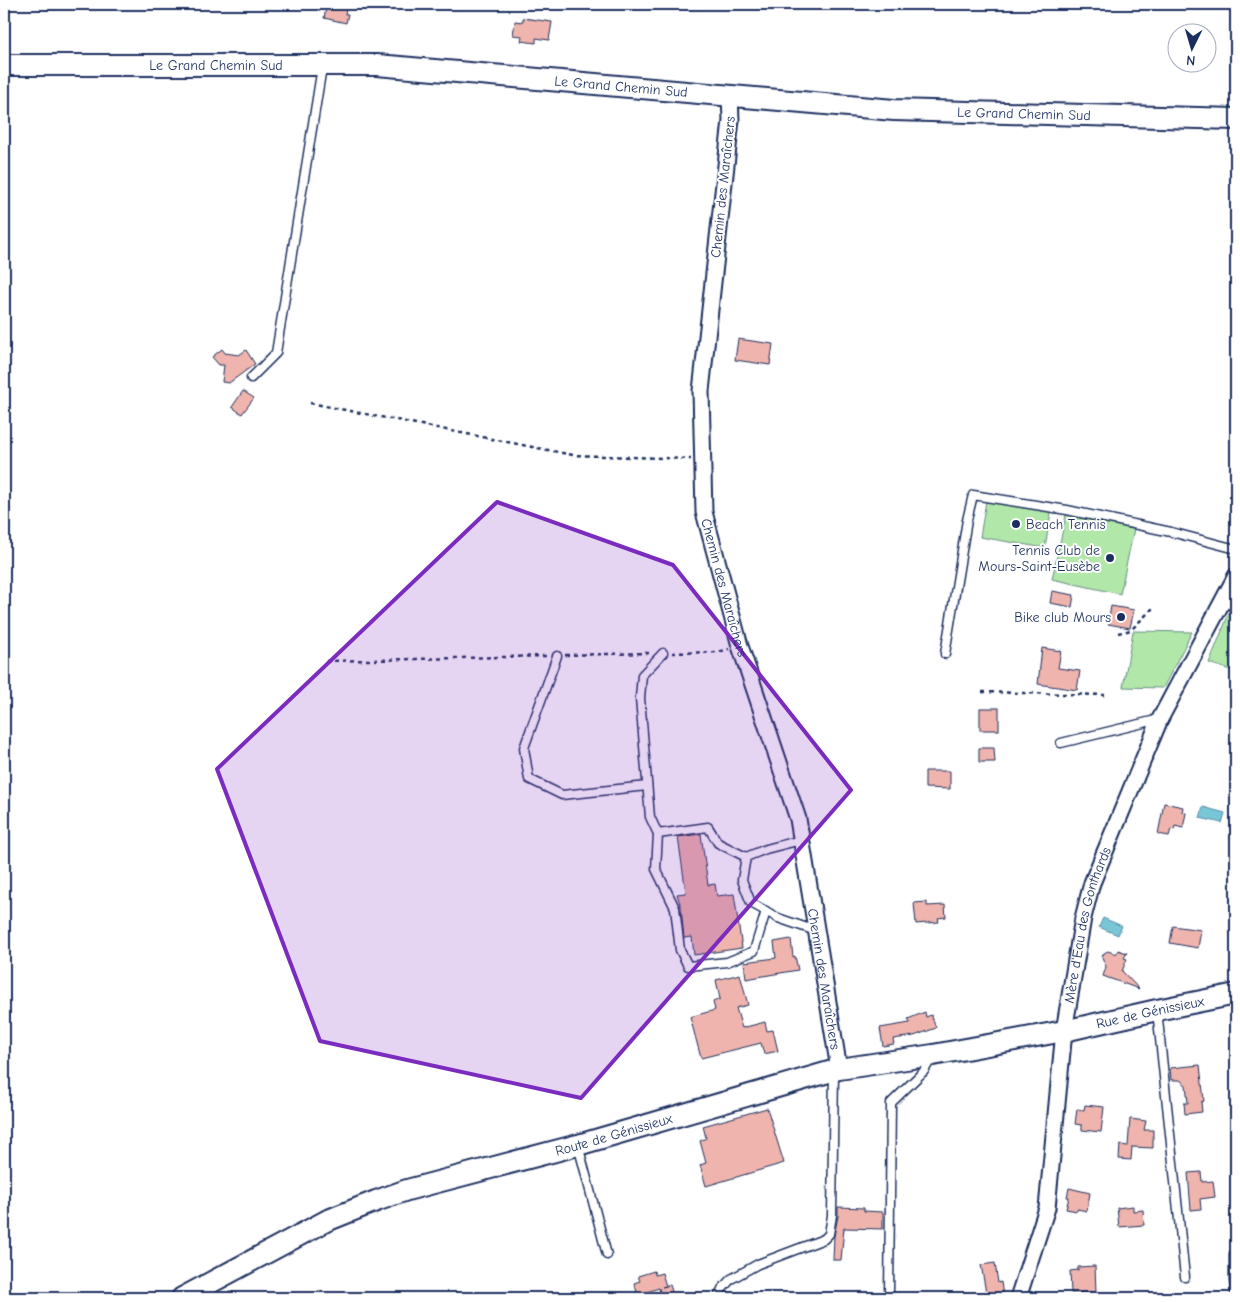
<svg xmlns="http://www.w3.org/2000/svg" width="1240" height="1302" viewBox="0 0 1240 1302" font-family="'Comic Neue',sans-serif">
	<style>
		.green { fill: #b1e7a9; stroke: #668b84 }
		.water { fill: #79c7d6; stroke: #538aa6 }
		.building { fill: #efb4ad; stroke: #1b2f5e }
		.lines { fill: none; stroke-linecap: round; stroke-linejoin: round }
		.lane-casing { stroke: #1b2f5e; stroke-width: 11 }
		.street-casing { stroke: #1b2f5e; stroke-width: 19 }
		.secondary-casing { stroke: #1b2f5e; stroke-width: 24 }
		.path { stroke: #1b2f5e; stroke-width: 2.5; stroke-dasharray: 4 4; stroke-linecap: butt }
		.lane { stroke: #fff; stroke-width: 8 }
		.street { stroke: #fff; stroke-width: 15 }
		.secondary { stroke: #fff; stroke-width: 20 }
		.marked { fill: #7b2cbf; fill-opacity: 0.2; stroke: #7b2cbf; stroke-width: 4; stroke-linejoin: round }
		.poi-dot { fill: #1b2f5e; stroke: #fff; stroke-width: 2 }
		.labels { text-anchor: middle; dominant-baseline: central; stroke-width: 4; stroke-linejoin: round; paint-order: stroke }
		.street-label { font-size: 14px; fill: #1b2f5e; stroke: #fff }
		.poi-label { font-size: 14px; fill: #1b2f5e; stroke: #fff; text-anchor: end }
	</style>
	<rect width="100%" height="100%" fill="#fff"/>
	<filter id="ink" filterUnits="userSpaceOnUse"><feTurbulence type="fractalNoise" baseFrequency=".02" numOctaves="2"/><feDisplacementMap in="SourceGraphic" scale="10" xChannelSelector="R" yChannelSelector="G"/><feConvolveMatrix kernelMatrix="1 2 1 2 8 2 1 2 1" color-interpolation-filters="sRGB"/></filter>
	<g filter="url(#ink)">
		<g class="green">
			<path d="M 986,501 L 1051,512 L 1045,548 L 980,537 Z"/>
			<path d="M 1066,515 L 1134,529 L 1120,594 L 1052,579 Z"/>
			<path d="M 1236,596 L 1236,672 L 1209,663 Z"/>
			<path d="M 1133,631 L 1192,632 L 1163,688 L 1123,687 Z"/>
		</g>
		<g class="water">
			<path d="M 1203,807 L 1225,813 L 1222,823 L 1200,818 Z"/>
			<path d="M 1103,918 L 1122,926 L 1118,935 L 1099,927 Z"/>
		</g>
		<g class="building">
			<path d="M 327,4 L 347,4 L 345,14 L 348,14 L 346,23 L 324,18 Z"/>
			<path d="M 523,18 L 552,22 L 549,40 L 536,38 L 536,43 L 521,41 L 522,36 L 513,35 L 515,21 L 523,22 Z"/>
			<path d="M 738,339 L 773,344 L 770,365 L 735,360 Z"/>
			<path d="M 222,349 L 225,353 L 239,355 L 246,350 L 255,364 L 229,383 L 222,382 L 224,365 L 219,365 L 212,357 Z"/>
			<path d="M 243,391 L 254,398 L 242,414 L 232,407 Z"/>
			<path d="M 1052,591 L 1074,595 L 1072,607 L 1050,603 Z"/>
			<path d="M 1111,606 L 1134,610 L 1130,628 L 1108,624 Z"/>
			<path d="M 1042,648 L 1061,651 L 1058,668 L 1080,671 L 1077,690 L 1038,684 Z"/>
			<rect x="980" y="708" width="19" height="22"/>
			<path d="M 979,748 L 994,748 L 995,762 L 979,762 Z"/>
			<path d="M 925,771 L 950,771 L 950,789 L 925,788 Z"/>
			<path d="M 1164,803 L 1183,807 L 1182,812 L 1186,813 L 1183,828 L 1175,826 L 1174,830 L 1171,829 L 1169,836 L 1158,834 Z"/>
			<path d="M 701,834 L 708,885 L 715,884 L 717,896 L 734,894 L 742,948 L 694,955 L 692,937 L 684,938 L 681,907 L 677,894 L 686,893 L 678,837 Z"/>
			<path d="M 927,902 L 927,906 L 945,905 L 946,917 L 938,918 L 939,922 L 916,924 L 914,903 Z"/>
			<path d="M 1173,926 L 1201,930 L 1198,948 L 1170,943 Z"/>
			<path d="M 791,939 L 793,957 L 795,956 L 798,970 L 746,979 L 744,962 L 776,958 L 774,942 Z"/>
			<path d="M 1118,950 L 1127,953 L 1124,958 L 1127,959 L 1122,971 L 1139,989 L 1103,976 L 1106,967 L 1102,957 L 1104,953 L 1108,951 L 1116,954 Z"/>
			<path d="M 740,974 L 748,1005 L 736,1008 L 742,1028 L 765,1022 L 767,1031 L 773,1030 L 778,1051 L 764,1054 L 761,1043 L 701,1058 L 690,1017 L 715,1010 L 713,1002 L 720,999 L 716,980 Z"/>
			<path d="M 925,1012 L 926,1017 L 931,1015 L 936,1028 L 914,1036 L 893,1039 L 894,1044 L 883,1046 L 880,1028 L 910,1023 L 908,1019 Z"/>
			<path d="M 1200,1065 L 1204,1101 L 1201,1102 L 1202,1112 L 1185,1114 L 1184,1103 L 1188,1103 L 1186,1085 L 1180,1080 L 1171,1080 L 1170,1068 Z"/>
			<path d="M 1085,1105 L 1104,1107 L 1101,1132 L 1082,1130 L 1082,1125 L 1075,1124 L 1077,1109 L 1084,1110 Z"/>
			<path d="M 767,1108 L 784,1163 L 706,1186 L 700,1165 L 706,1163 L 700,1141 L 706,1138 L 703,1126 Z"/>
			<path d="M 1130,1119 L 1146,1121 L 1144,1130 L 1153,1130 L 1153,1148 L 1132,1147 L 1131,1160 L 1119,1159 L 1120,1145 L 1128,1146 Z"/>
			<path d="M 1201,1172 L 1202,1182 L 1213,1181 L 1215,1197 L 1200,1199 L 1201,1209 L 1191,1210 L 1188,1173 Z"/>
			<path d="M 1069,1188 L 1090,1193 L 1087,1211 L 1077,1209 L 1077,1211 L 1066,1209 L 1069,1197 L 1067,1197 Z"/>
			<path d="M 1133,1206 L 1133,1211 L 1143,1210 L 1144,1225 L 1119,1227 L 1117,1208 Z"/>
			<path d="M 838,1207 L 864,1208 L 864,1211 L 883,1212 L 883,1229 L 844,1228 L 841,1260 L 833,1260 L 834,1236 L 838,1216 Z"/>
			<path d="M 995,1263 L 998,1283 L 1001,1282 L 1003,1296 L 987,1298 L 981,1265 Z"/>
			<path d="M 1095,1266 L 1096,1292 L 1071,1293 L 1070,1271 L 1078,1270 L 1078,1267 Z"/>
			<path d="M 654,1271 L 655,1275 L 662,1273 L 666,1286 L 662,1287 L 670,1285 L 674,1298 L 661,1298 L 659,1288 L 638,1295 L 634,1283 L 640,1281 L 638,1276 Z"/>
		</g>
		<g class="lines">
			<defs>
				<g id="lane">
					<path d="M 251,378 L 276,353 L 322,67"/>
					<path d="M 1224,597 L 1236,610"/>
					<path d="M 945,654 L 967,520 L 973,495 L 1067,510 L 1171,532 L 1236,549"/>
					<path d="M 557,656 L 524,748 L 529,779 L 562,795 L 647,786"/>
					<path d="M 1061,743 L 1160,719"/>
					<path d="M 658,834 L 650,817 L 640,698 L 642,675 L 663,653"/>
					<path d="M 801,840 L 766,849 L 746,857 L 742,880 L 751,903 L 778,918 L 816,931"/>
					<path d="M 746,857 L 718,843 L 708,827 L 658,834 L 656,869 L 675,908 L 680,950 L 688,966 L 727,962 L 754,951 L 766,911"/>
					<path d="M 1157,1010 L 1185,1277"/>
					<path d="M 578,1145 L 607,1255"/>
					<path d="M 1234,1254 L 1234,1280 L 1236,1298"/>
					<path d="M 889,1295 L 891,1103 L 924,1071 L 931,1059"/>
					<path d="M 718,1298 L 722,1289 L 731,1279 L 758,1264 L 824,1239 L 829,1234 L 832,1215 L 834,1071"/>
				</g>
				<g id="street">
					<path id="s1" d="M 730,96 L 731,120 L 701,391 L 704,512 L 740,646 L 798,819 L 839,1069"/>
					<path id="s2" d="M 1018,1298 L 1047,1208 L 1064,1031 L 1083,918 L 1092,883 L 1160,719 L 1236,576"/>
				</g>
				<g id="secondary">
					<path id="s3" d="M 4,65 L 377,65 L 894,110 L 1236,119"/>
					<path id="s4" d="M 182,1298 L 326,1221 L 376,1201 L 407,1190 L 578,1145 L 839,1069 L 933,1055 L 1064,1031 L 1157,1010 L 1236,994"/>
				</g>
			</defs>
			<use href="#lane" class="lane-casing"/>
			<use href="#street" class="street-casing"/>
			<use href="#secondary" class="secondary-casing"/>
			<g class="path">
				<path d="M 310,403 L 573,455 L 691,459"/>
				<path d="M 1118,633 L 1131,630 L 1155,606"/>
				<path d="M 672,653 L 718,652 L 729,649"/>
				<path d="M 565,655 L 649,653"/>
				<path d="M 326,661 L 547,656"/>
				<path d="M 982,692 L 1105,695"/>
			</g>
			<use href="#lane" class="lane"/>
			<use href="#street" class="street"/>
			<use href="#secondary" class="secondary"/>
		</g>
	</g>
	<path class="marked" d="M 497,502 L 673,565 L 851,790 L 581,1098 L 320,1041 L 217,769 Z"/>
	<g class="poi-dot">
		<circle cx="1016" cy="524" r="5"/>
		<circle cx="1110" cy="558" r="5"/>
		<circle cx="1121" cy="617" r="5"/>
	</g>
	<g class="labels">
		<g class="street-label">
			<text stroke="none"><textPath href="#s3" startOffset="212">Le Grand Chemin Sud</textPath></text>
			<text stroke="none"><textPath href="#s3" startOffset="618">Le Grand Chemin Sud</textPath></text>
			<text stroke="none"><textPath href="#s3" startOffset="1022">Le Grand Chemin Sud</textPath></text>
			<text transform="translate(723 187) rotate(-84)">Chemin des Maraîchers</text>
			<text stroke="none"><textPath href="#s1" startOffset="496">Chemin des Maraîchers</textPath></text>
			<text stroke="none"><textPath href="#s2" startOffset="381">Mère d'Eau des Gonthards</textPath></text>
			<text stroke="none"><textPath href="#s1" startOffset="901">Chemin des Maraîchers</textPath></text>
			<text stroke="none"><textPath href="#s4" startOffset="1015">Rue de Génissieux</textPath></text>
			<text stroke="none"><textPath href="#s4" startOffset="464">Route de Génissieux</textPath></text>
		</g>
		<g class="poi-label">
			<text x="1026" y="524" text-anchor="start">Beach Tennis</text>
			<text x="1100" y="550">Tennis Club de<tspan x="1100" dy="16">Mours-Saint-Eusèbe</tspan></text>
			<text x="1111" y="617">Bike club Mours</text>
		</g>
	</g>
	<rect width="1240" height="1302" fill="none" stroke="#fff" stroke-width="20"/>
	<rect x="10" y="10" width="1220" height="1282" fill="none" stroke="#1b2f5e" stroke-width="2" filter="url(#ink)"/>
	<g transform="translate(1192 48) rotate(185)"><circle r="24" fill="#ffffff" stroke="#a4acbf"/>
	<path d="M0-4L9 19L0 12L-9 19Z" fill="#1b2f5e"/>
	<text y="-8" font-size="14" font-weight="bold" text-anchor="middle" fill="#1b2f5e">N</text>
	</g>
</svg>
